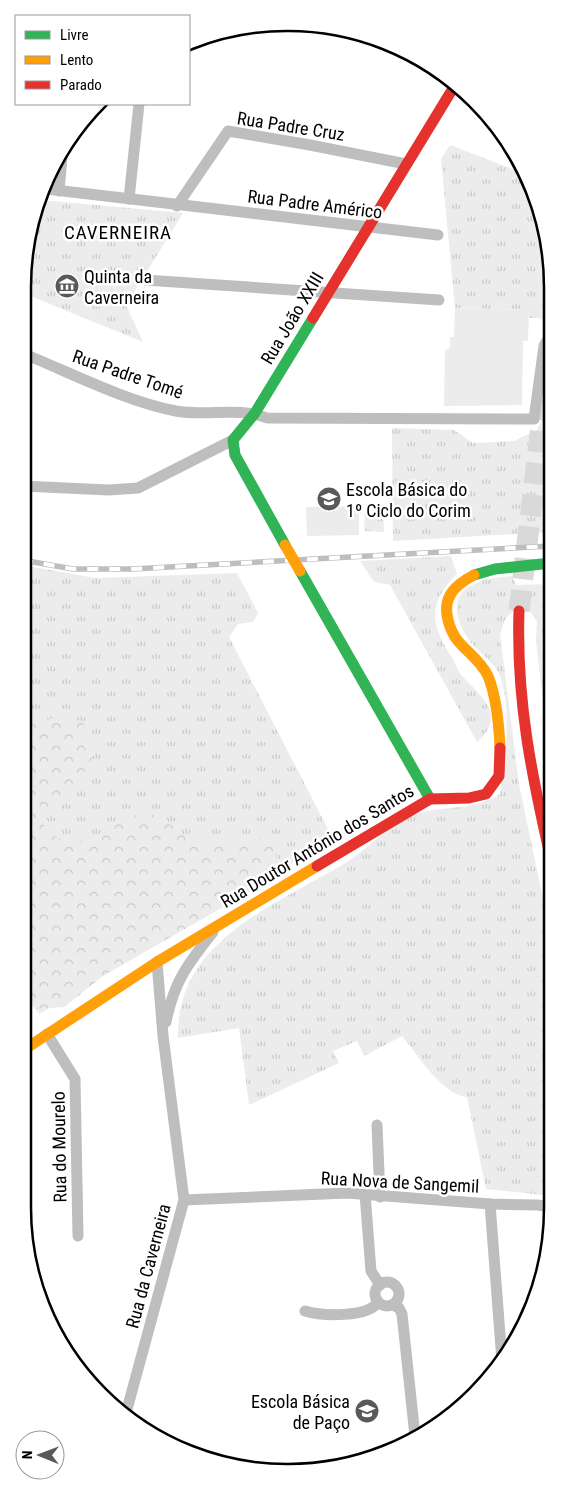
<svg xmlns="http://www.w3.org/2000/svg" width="575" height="1495" viewBox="0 0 575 1495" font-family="'Roboto Condensed',sans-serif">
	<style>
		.grass { fill: url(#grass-tufts) }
		.forest { fill: url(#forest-crowns) }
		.garden { fill: #ececec }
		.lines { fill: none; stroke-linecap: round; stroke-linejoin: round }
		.highway-tunnel { stroke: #d9d9d9; stroke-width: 21; stroke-dasharray: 21 11; stroke-linecap: butt }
		.street { stroke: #bebebe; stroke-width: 11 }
		.fast { stroke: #30b455; stroke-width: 11 }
		.slow { stroke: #ff9f0a; stroke-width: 11 }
		.jam { stroke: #e5322d; stroke-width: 11 }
		.rail-casing { stroke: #bebebe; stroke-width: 5.5 }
		.rail { stroke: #fff; stroke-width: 4; stroke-dasharray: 11; stroke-linecap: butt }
		.slow-bridge { stroke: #ff9f0a; stroke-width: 11 }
		.labels { text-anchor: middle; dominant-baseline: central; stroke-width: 5; stroke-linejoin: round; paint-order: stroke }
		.street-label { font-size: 18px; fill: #000; stroke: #fff }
		.poi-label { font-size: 18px; fill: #000; stroke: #fff; text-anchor: start }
		.neighbourhood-label { font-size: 19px; letter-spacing: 1px; fill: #000; stroke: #fff }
		.rim { fill: none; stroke: #000; stroke-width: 2.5 }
	</style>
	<defs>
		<pattern id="grass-tufts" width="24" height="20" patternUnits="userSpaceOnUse" patternTransform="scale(1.25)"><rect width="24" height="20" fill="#ececec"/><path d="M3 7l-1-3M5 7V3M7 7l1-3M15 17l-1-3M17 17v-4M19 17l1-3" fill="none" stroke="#c9c9c9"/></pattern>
		<pattern id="forest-crowns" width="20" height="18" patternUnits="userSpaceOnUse" patternTransform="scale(1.25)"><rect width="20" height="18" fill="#ececec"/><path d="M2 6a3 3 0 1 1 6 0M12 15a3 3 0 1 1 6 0" fill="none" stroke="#c9c9c9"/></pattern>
	</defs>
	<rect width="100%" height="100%" fill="#fff"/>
	<g class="grass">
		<path d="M 450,145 L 526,174 L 550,253 L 550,325 L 539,318 L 529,318 L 528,310 L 455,308 L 441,159 Z"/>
		<path d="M 41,200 L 183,213 L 126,305 L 143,342 L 23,293 L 32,219 Z"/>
		<path d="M 550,361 L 551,532 L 393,541 L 392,428 L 454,430 L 473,443 L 514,441 L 537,430 L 541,422 Z"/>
		<path d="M 383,509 L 384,532 L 364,531 L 365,511 Z"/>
		<path d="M 451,556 L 457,574 C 426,604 431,626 453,659 C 456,665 458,671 462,676 C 481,696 508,716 477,742 L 390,585 L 374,582 L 360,561 Z"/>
		<path d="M 22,565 L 95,578 L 237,573 L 258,613 L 253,622 L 238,624 L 229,637 L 333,839 L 39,1014 L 22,989 Z"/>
		<path d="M 512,576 L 516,585 L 551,584 L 551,718 L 548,747 L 536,640 L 537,621 L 527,607 L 518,606 L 505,619 L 500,635 L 519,784 L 552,942 L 552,1196 L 486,1189 L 467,1097 C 442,1095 418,1055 402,1036 L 364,1056 L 357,1041 L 333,1051 L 339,1063 L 249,1105 L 239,1028 L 178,1038 C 175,940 277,905 347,862 C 372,846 393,819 423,812 C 452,805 473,811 500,794 C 504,756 513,713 500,676 C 495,663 485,658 476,648 C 463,635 447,605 465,590 C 478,579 496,577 512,576 Z"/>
	</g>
	<path class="forest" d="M 59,716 L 82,721 L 95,753 L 81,778 L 46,816 L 43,824 C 83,873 110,811 148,814 C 168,816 177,835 194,839 C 211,843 252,839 271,839 C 279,858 279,865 267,882 L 103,976 L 64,1007 L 38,1009 L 23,1001 L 23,723 L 31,725 Z"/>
	<g class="garden">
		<path d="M 455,308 L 529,310 L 528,341 L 523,341 L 522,405 L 444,406 L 445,350 L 450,348 L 450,337 L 454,337 Z"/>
		<path d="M 359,506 L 359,535 L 307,536 L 306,507 Z"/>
	</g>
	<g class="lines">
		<path class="highway-tunnel" d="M 519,611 L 550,351"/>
		<g class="street">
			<path d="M 46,189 L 438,235"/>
			<path d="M 59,191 L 62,157"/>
			<path d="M 129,199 L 139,104"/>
			<path d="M 177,206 L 228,131 L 310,145 L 406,164"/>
			<path d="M 145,280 L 439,300"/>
			<path d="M 22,353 C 71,373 125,401 176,411 C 206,417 238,406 267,418 L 534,419 L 544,346 L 550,335"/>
			<path d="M 22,486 L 109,490 L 138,488 L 233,440"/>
			<path d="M 166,1022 C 174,981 188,964 213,932"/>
			<path d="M 47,1034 L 75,1079 L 78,1236"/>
			<path d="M 377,1125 L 380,1197"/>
			<path d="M 365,1194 L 371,1271 L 380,1285"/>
			<path d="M 184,1200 L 347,1193 L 490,1204 L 537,1205 L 546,1206 L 552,1212"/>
			<path d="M 490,1204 L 502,1361"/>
			<circle cx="387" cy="1294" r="12"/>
			<path d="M 393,1305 L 399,1308 L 402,1314 L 415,1436"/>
			<path d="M 305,1311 C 322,1316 368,1318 378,1302"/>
			<path d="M 126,1413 L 184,1200 L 163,1036 L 157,962"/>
		</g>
		<g class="fast">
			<path d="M 285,545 L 235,455 L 233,440 L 255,413 L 313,318"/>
			<path d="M 300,571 L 430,799"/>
			<path d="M 474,575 L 495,569 L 551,563"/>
		</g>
		<g class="slow">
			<path d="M 474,575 C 455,585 442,597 448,620 C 450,628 452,634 458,641 C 468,653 481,661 488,676 C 497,698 499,724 500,748"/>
			<path d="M 22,1051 L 157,962 L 317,866"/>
		</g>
		<g class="jam">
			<path d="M 313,318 L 455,85"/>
			<path d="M 519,611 C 516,701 532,777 552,864"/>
			<path d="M 317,866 L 430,799 L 469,798 L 486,794 L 499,776 L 500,748"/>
		</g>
		<defs>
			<path id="rail" d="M 22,560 L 73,569 L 133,569 L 551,546"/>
		</defs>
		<use href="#rail" class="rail-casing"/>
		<use href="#rail" class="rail"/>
		<path class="slow-bridge" d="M 285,545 L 300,571"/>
	</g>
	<defs>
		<symbol id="museum-disc" viewBox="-11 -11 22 22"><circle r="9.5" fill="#595959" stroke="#fff"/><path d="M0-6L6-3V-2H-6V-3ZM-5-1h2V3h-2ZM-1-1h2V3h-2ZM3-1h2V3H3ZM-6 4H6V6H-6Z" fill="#fff"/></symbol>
		<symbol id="school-disc" viewBox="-11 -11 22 22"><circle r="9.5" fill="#595959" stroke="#fff"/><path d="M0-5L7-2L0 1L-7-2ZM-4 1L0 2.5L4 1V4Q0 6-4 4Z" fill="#fff"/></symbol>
	</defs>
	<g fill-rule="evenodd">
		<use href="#museum-disc" x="53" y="272" width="28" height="28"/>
		<use href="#school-disc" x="315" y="485" width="28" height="28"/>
		<use href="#school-disc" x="353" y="1397" width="28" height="28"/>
	</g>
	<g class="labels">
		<g class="street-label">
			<text transform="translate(291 126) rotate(9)">Rua Padre Cruz</text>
			<text transform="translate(315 204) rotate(7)">Rua Padre Américo</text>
			<text transform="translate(292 318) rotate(-59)">Rua João XXIII</text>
			<text transform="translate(128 374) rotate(19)">Rua Padre Tomé</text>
			<text transform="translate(317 846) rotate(-31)">Rua Doutor António dos Santos</text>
			<text transform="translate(59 1147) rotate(-91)">Rua do Mourelo</text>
			<text transform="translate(400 1182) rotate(3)">Rua Nova de Sangemil</text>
			<text transform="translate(148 1266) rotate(-75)">Rua da Caverneira</text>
		</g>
		<g class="poi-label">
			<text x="84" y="276">Quinta da<tspan x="84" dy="21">Caverneira</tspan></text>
			<text x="346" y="489">Escola Básica do<tspan x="346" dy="21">1º Ciclo do Corim</tspan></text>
			<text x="350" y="1401" text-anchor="end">Escola Básica<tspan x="350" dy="21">de Paço</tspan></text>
		</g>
		<g class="neighbourhood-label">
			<text x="118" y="232">CAVERNEIRA</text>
		</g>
	</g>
	<path d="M0 0H575V1495H0ZM287 31H288A256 256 0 0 1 544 287V1208A256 256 0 0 1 288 1464H287A256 256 0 0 1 31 1208V287A256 256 0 0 1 287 31Z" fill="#fff" fill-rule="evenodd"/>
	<path class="rim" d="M287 31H288A256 256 0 0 1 544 287V1208A256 256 0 0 1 288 1464H287A256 256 0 0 1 31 1208V287A256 256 0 0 1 287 31Z"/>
	<rect x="15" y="15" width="175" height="90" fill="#ffffff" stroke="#999999"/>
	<rect x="25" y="31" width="25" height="8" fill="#30b455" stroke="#999999"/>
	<text x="60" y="40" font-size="15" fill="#000000">Livre</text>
	<rect x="25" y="56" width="25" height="8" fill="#ff9f0a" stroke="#999999"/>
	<text x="60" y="65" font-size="15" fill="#000000">Lento</text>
	<rect x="25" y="81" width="25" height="8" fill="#e5322d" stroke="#999999"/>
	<text x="60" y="90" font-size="15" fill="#000000">Parado</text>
	<g transform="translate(40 1455) rotate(271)"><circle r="24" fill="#ffffff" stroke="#999999"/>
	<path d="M0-4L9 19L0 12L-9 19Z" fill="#595959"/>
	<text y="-8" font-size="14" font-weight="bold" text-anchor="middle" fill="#000000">N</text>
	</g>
</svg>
